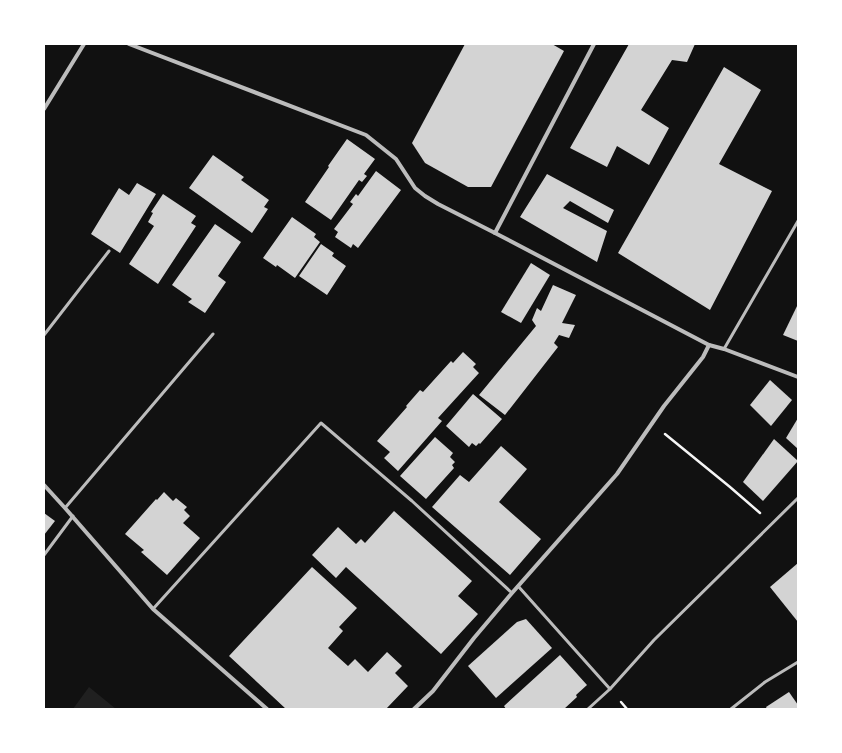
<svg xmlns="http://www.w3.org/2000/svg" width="842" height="753" viewBox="0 0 842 753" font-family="'Varela Round',sans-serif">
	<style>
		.green { fill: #202020 }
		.building { fill: #d3d3d3 }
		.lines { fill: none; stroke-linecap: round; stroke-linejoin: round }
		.path { stroke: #f5f5f5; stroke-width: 2.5 }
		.service { stroke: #bcbcbc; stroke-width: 3 }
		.minor { stroke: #bcbcbc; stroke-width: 4 }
	</style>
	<rect width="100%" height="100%" fill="#111"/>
	<path class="green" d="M 89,687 L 116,709 L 73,709 Z"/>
	<g class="building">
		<path d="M 465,44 L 552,44 L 564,51 L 491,187 L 468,187 L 425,163 L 412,143 Z"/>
		<path d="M 629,44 L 695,44 L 687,62 L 672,60 L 641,110 L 669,128 L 649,165 L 617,146 L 607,167 L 570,148 Z"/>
		<path d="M 724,67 L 761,90 L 719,164 L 772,191 L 710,310 L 618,253 Z"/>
		<path d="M 347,139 L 375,159 L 364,174 L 367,176 L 362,182 L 359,180 L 331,220 L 305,202 L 329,167 L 328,166 Z"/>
		<path d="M 213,155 L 244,177 L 241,180 L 269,200 L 264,207 L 268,209 L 252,233 L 189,188 Z"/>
		<path d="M 376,171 L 401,190 L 358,248 L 353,244 L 351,248 L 335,237 L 338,232 L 334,229 L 353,204 L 350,202 L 356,194 L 358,196 Z"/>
		<path d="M 547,174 L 614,210 L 608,223 L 570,201 L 563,208 L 607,231 L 597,262 L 520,217 Z"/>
		<path d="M 137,183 L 156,194 L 120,253 L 91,234 L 119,188 L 129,195 Z"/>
		<path d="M 163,194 L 196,216 L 191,223 L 196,226 L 158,284 L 129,264 L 154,226 L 148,222 L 153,213 L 151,212 Z"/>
		<path d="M 292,217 L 316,234 L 314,237 L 320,242 L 295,278 L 277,265 L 276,267 L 263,258 Z"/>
		<path d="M 215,224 L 241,242 L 218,276 L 226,282 L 205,313 L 188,302 L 192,299 L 172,285 Z"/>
		<path d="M 321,244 L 334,253 L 332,256 L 346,266 L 327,295 L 299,276 Z"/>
		<path d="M 531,263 L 550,275 L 521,323 L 501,312 Z"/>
		<path d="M 553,285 L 576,295 L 562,323 L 575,325 L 569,338 L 559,335 L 554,343 L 558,347 L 505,415 L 479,395 L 536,326 L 532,320 L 537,308 L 541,311 Z"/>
		<path d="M 798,304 L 798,341 L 783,335 Z"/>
		<path d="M 463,352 L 476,364 L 473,367 L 479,373 L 438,418 L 442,421 L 398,471 L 384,458 L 390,452 L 377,441 L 407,407 L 406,406 L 420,390 L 423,392 L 451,361 L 453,363 Z"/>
		<path d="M 770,380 L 792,400 L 771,426 L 750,405 Z"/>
		<path d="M 473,394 L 502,419 L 480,444 L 479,443 L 476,446 L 472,443 L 469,447 L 446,426 Z"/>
		<path d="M 798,418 L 798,449 L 786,438 Z"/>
		<path d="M 435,437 L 453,453 L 450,457 L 455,462 L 452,465 L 454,468 L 426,499 L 400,476 Z"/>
		<path d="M 774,439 L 798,461 L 763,501 L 743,482 Z"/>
		<path d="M 501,446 L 527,469 L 499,502 L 541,539 L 510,575 L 432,507 L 460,475 L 469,482 Z"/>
		<path d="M 164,492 L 173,501 L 176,498 L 187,507 L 184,510 L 190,516 L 183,523 L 200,538 L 167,575 L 141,552 L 144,550 L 125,534 L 156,499 L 157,500 Z"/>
		<path d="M 394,511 L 472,581 L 458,596 L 478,614 L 441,654 L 346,567 L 336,578 L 312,555 L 338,527 L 356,544 L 361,539 L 365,543 Z"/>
		<path d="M 44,513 L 55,521 L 44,535 Z"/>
		<path d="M 798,563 L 798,622 L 770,587 Z"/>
		<path d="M 312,567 L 357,608 L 339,627 L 343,631 L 328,648 L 348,666 L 355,659 L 368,672 L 387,652 L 402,666 L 395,673 L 408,686 L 386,709 L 286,709 L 229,656 Z"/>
		<path d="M 526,619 L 552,648 L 496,698 L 468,666 L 517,622 Z"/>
		<path d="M 560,655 L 587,685 L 576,695 L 577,697 L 564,709 L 506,709 L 504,706 Z"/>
		<path d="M 789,692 L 798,705 L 798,709 L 767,709 L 766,707 Z"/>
	</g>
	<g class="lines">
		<g class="path">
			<path d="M 665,434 L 730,487 L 760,513"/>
			<path d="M 621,702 L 627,709"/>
		</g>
		<g class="service">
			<path d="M 44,335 L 109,251"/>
			<path d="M 724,349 L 798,221"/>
			<path d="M 65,508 L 213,334"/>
			<path d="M 44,555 L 73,516"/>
			<path d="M 518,586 L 610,689"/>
			<path d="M 153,609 L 321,423 L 412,501 L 512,593"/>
			<path d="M 588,709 L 610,689 L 654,640 L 798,498"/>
			<path d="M 731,709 L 765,682 L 798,662"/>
		</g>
		<g class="minor">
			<path d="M 129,44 L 366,135 L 396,159 L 415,188 L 425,196 L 438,204 L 495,233 L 709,345 L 724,349 L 798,377"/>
			<path d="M 44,109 L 84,44"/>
			<path d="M 495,233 L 594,44"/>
			<path d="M 44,485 L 65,508 L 153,609 L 267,709"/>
			<path d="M 414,709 L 433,691 L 474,638 L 512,593 L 617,474 L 664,406 L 703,357 L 709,345"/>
		</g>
	</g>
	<rect width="842" height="753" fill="none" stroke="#ffffff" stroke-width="90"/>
</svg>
